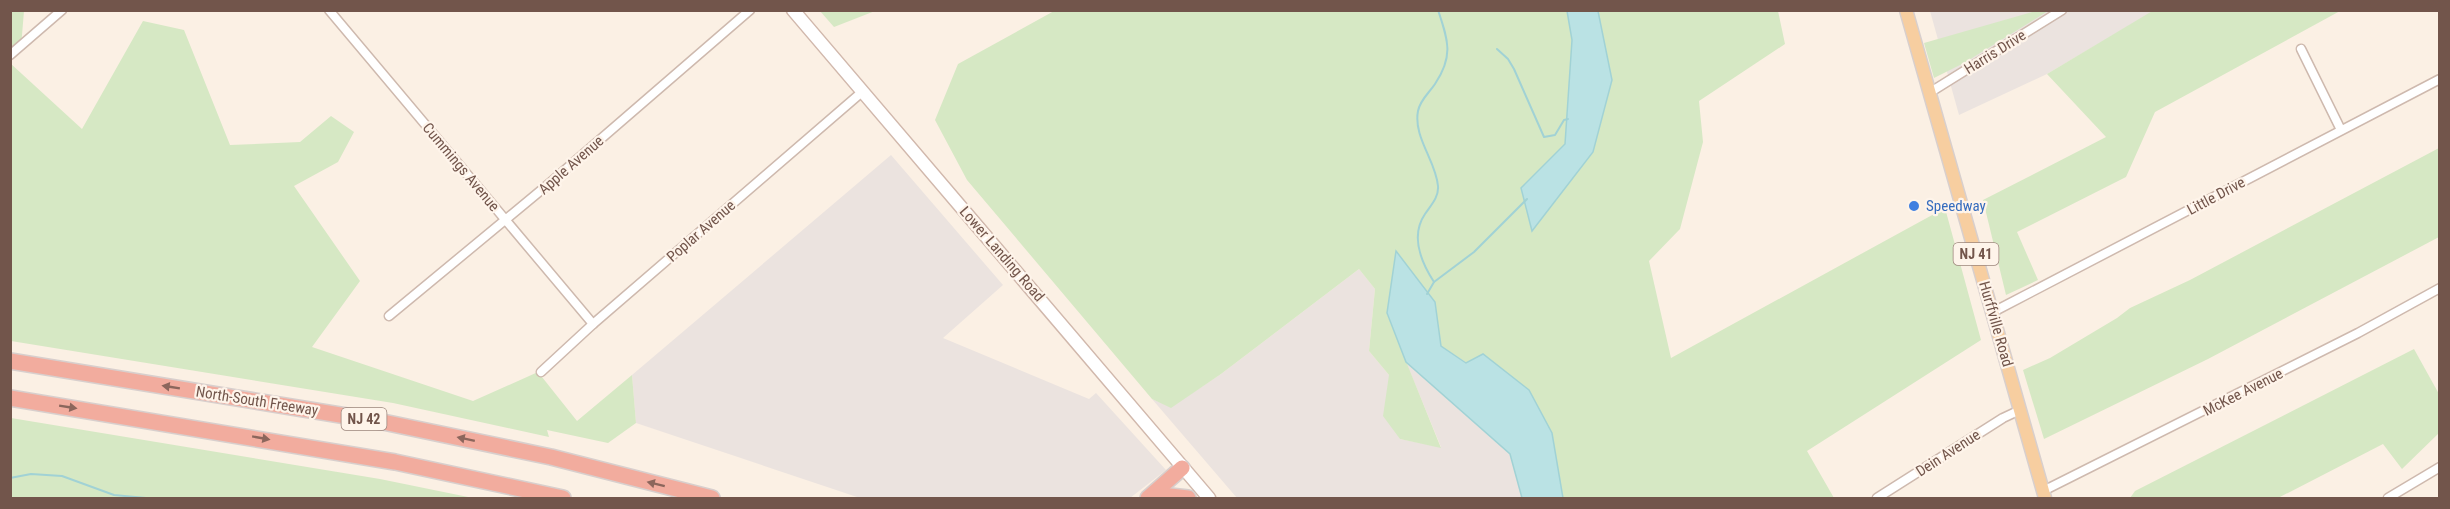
<svg xmlns="http://www.w3.org/2000/svg" width="2450" height="509" viewBox="0 0 2450 509" font-family="'Roboto Condensed',sans-serif">
	<style>
		.industrial { fill: #ebe3df }
		.green { fill: #d6e8c4 }
		.water { fill: #bae2e4; stroke: #a1d2d5; stroke-width: 1.5 }
		.lines { fill: none; stroke-linecap: round; stroke-linejoin: round }
		.stream { stroke: #a1d2d5; stroke-width: 2 }
		.minor-casing { stroke: #ceb9ae; stroke-width: 11 }
		.secondary-casing { stroke: #d1b8ac; stroke-width: 15 }
		.primary-casing { stroke: #d8cfcd; stroke-width: 15 }
		.motorway-casing { stroke: #d8cfcd; stroke-width: 18 }
		.minor { stroke: #fff; stroke-width: 8 }
		.secondary { stroke: #fff; stroke-width: 12 }
		.primary { stroke: #f7cea0; stroke-width: 12 }
		.motorway { stroke: #f2ac9e; stroke-width: 15 }
		.oneway { fill: #8c665c }
		.shop-dot { fill: #3f7fe0; stroke: #fef4ea; stroke-width: 2 }
		.labels { text-anchor: middle; dominant-baseline: central; stroke-width: 4.5; stroke-linejoin: round; paint-order: stroke }
		.shield { fill: #fef4ea; stroke: #9c857b; stroke-width: 1.5 }
		.shield-label { font-size: 14px; font-weight: bold; fill: #72554b }
		.street-label { font-size: 15px; fill: #72554b; stroke: #fef4ea }
		.shop-label { font-size: 15px; fill: #366cbe; stroke: #fef4ea; text-anchor: start }
	</style>
	<rect width="100%" height="100%" fill="#fbf0e4"/>
	<g class="industrial">
		<path d="M 1930,11 L 2154,11 L 2047,74 L 1959,115 Z"/>
		<path d="M 891,155 L 1003,285 L 943,338 L 1089,399 L 1096,393 L 1166,470 L 1130,498 L 860,498 L 636,423 L 632,375 Z"/>
		<path d="M 1359,269 L 1375,289 L 1369,351 L 1389,375 L 1400,439 L 1441,447 L 1406,362 L 1511,454 L 1522,498 L 1237,498 L 1152,399 L 1171,407 L 1221,374 Z"/>
	</g>
	<g class="green">
		<path d="M 2154,10 L 2340,11 L 2155,112 L 2126,177 L 2017,232 L 2038,280 L 2006,295 L 1983,200 L 2106,137 L 2047,74 Z"/>
		<path d="M 11,11 L 24,11 L 21,47 L 11,55 Z"/>
		<path d="M 820,11 L 875,11 L 834,27 Z"/>
		<path d="M 1054,11 L 1567,11 L 1572,40 L 1565,144 L 1522,188 L 1532,230 L 1593,152 L 1612,80 L 1598,11 L 1778,11 L 1785,44 L 1699,101 L 1703,142 L 1680,229 L 1649,261 L 1671,358 L 1945,208 L 1981,340 L 1807,451 L 1834,498 L 1563,498 L 1552,433 L 1467,363 L 1441,346 L 1435,302 L 1396,252 L 1387,314 L 1441,448 L 1400,439 L 1383,416 L 1389,375 L 1369,351 L 1375,289 L 1359,269 L 1221,374 L 1171,408 L 1152,399 L 967,180 L 935,120 L 958,64 Z"/>
		<path d="M 2036,11 L 2048,11 L 1964,63 L 1934,78 L 1924,43 Z"/>
		<path d="M 143,21 L 184,30 L 230,145 L 300,142 L 331,116 L 354,132 L 338,162 L 294,186 L 360,281 L 312,347 L 473,401 L 538,372 L 577,421 L 632,375 L 636,423 L 608,443 L 547,430 L 549,437 L 393,403 L 11,341 L 10,63 L 82,129 Z"/>
		<path d="M 2439,148 L 2439,237 L 2208,359 L 2044,439 L 2023,370 L 2050,358 L 2117,318 L 2130,308 L 2190,280 Z"/>
		<path d="M 2414,349 L 2439,394 L 2439,433 L 2402,469 L 2383,444 L 2278,498 L 2130,498 L 2135,491 Z"/>
		<path d="M 11,418 L 380,479 L 473,498 L 11,498 Z"/>
	</g>
	<g class="water">
		<path d="M 1567,11 L 1598,11 L 1612,80 L 1593,152 L 1532,231 L 1521,188 L 1565,144 L 1572,40 Z"/>
		<path d="M 1396,251 L 1435,302 L 1441,346 L 1466,363 L 1483,354 L 1529,390 L 1552,433 L 1563,498 L 1522,498 L 1510,454 L 1406,362 L 1387,313 Z"/>
	</g>
	<g class="lines">
		<g class="stream">
			<path d="M 1497,49 L 1508,59 L 1514,69 L 1544,137 L 1555,135 L 1564,120 L 1568,119"/>
			<path d="M 1434,282 C 1421,262 1410,236 1425,214 C 1431,205 1439,197 1438,186 C 1436,161 1413,137 1418,111 C 1420,100 1429,93 1435,84 C 1454,56 1448,40 1438,10"/>
			<path d="M 1427,294 L 1434,282 L 1474,252 L 1527,199"/>
			<path d="M 10,478 L 31,474 L 62,476 L 114,495 L 146,498"/>
		</g>
		<defs>
			<g id="minor">
				<path d="M 329,10 L 593,324"/>
				<path d="M 2301,49 L 2341,130"/>
				<path d="M 10,55 L 62,10"/>
				<path d="M 1929,93 L 2062,10"/>
				<path d="M 1993,312 L 2440,79"/>
				<path d="M 389,316 L 551,182 L 750,10"/>
				<path d="M 541,372 L 593,324 L 862,92"/>
				<path d="M 2043,491 L 2358,333 L 2440,288"/>
				<path d="M 1877,498 L 2003,418 L 2020,410"/>
				<path d="M 2388,498 L 2440,467"/>
			</g>
			<path id="secondary" d="M 793,10 L 1209,498"/>
			<path id="primary" d="M 1906,10 L 2045,498"/>
			<g id="motorway">
				<path d="M 10,361 L 383,422 L 551,457 L 712,498"/>
				<path d="M 10,398 L 395,462 L 563,498"/>
				<path d="M 1148,498 L 1182,468"/>
				<path d="M 1153,498 L 1170,496 L 1188,498"/>
			</g>
		</defs>
		<use href="#minor" class="minor-casing"/>
		<use href="#secondary" class="secondary-casing"/>
		<use href="#primary" class="primary-casing"/>
		<use href="#motorway" class="motorway-casing"/>
		<use href="#minor" class="minor"/>
		<use href="#secondary" class="secondary"/>
		<use href="#primary" class="primary"/>
		<use href="#motorway" class="motorway"/>
	</g>
	<defs><path id="oneway-solid" d="M-6-.8H1V-3.2L6.5 0L1 3.2V.8H-6Z" transform="scale(1.5)"/></defs>
	<g class="oneway">
		<use href="#oneway-solid" transform="translate(171 387) rotate(-171)"/>
		<use href="#oneway-solid" transform="translate(68 407) rotate(9)"/>
		<use href="#oneway-solid" transform="translate(261 438) rotate(10)"/>
		<use href="#oneway-solid" transform="translate(466 439) rotate(-168)"/>
		<use href="#oneway-solid" transform="translate(656 484) rotate(-166)"/>
	</g>
	<circle class="shop-dot" cx="1914" cy="206" r="6"/>
	<g class="labels">
		<g class="shield">
			<rect x="1953.5" y="243" width="45" height="22" rx="4.5"/>
			<rect x="341.5" y="408" width="45" height="22" rx="4.5"/>
		</g>
		<g class="shield-label">
			<text x="1976" y="254">NJ 41</text>
			<text x="364" y="419">NJ 42</text>
		</g>
		<g class="street-label">
			<text transform="translate(1995 52) rotate(-32)">Harris Drive</text>
			<text transform="translate(571 165) rotate(-41)">Apple Avenue</text>
			<text transform="translate(461 167) rotate(50)">Cummings Avenue</text>
			<text transform="translate(2216 196) rotate(-28)">Little Drive</text>
			<text transform="translate(701 231) rotate(-41)">Poplar Avenue</text>
			<text transform="translate(1002 254) rotate(49)">Lower Landing Road</text>
			<text transform="translate(1996 324) rotate(74)">Hurffville Road</text>
			<text transform="translate(2243 392) rotate(-27)">McKee Avenue</text>
			<text transform="translate(257 401) rotate(9)">North-South Freeway</text>
			<text transform="translate(1948 453) rotate(-33)">Dein Avenue</text>
		</g>
		<g class="shop-label">
			<text x="1926" y="206">Speedway</text>
		</g>
	</g>
	<rect width="2450" height="509" fill="none" stroke="#72554b" stroke-width="24"/>
</svg>
